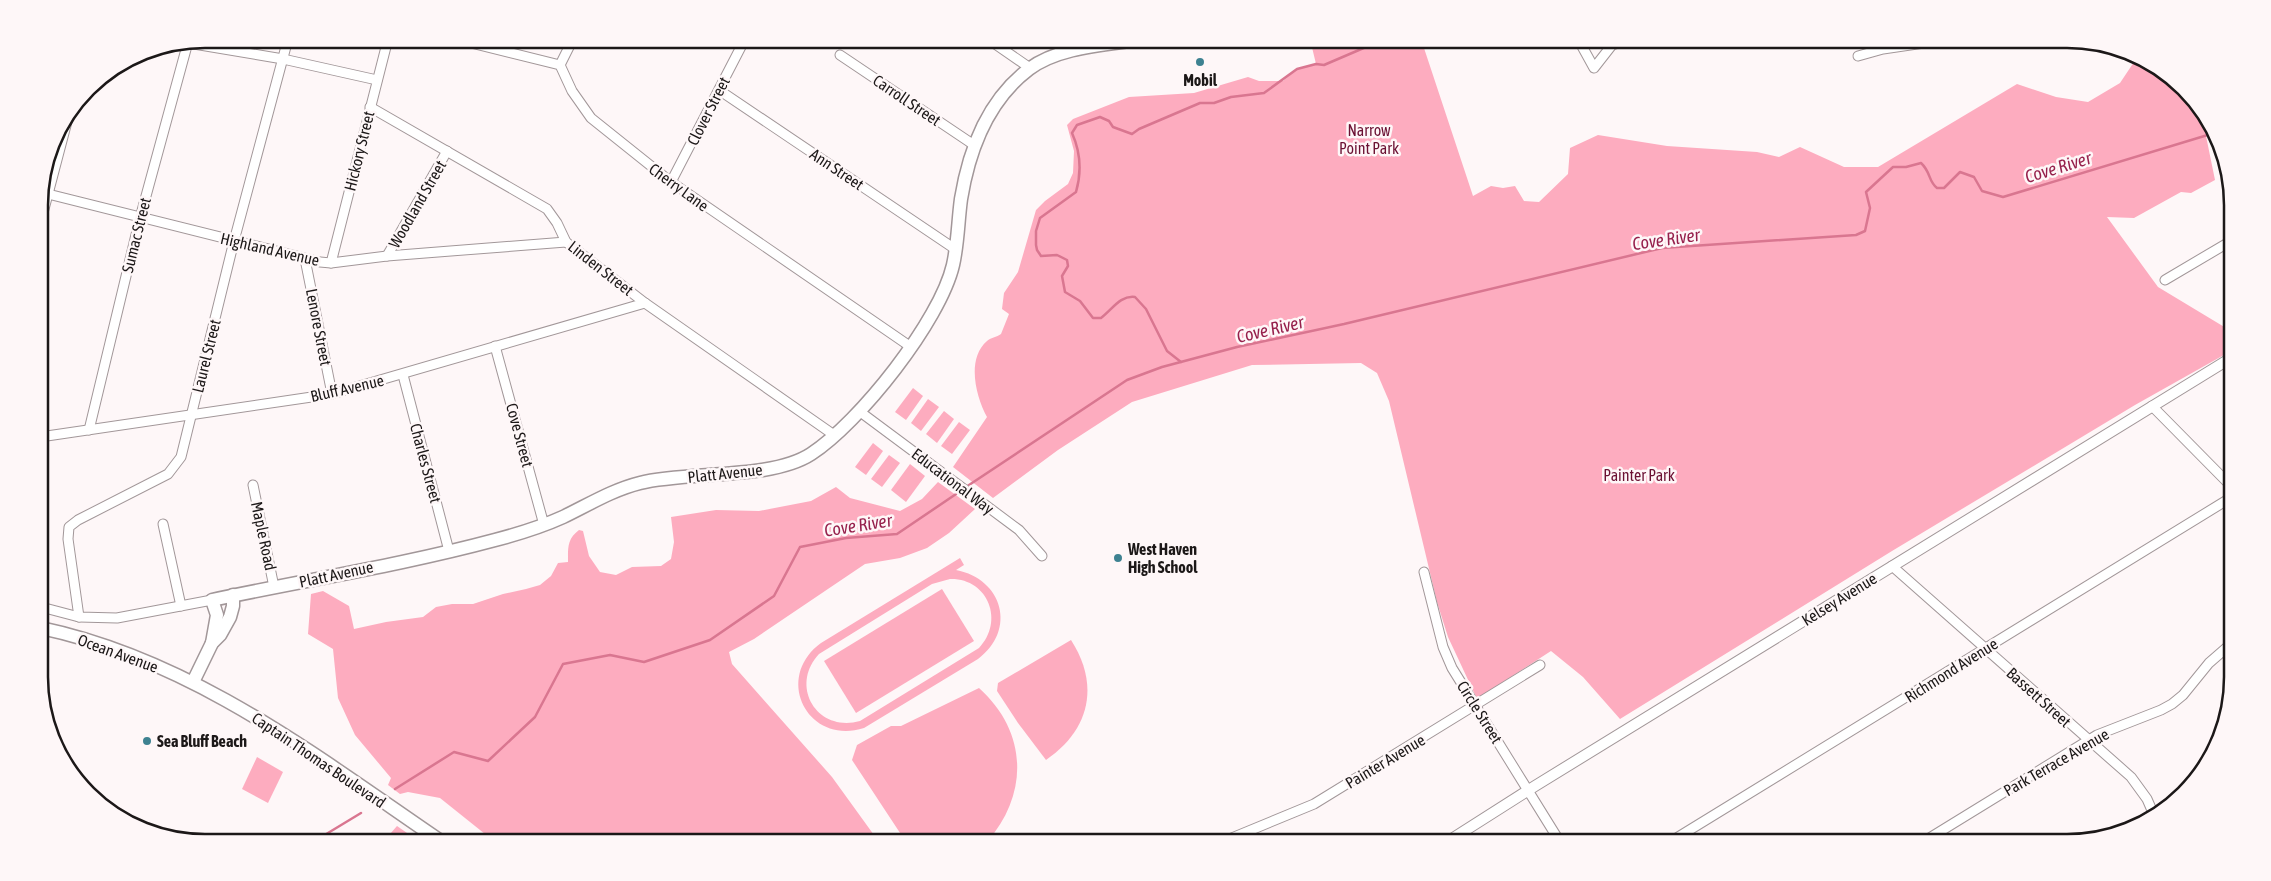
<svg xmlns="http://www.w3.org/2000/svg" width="2271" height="881" viewBox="0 0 2271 881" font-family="'Asap Condensed',sans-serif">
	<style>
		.green { fill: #fdacbf; fill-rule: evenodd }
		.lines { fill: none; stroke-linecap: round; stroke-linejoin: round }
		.stream { stroke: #d97690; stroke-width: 2.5 }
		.minor-casing { stroke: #a29799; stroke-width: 11 }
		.tertiary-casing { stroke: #a29799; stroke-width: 12 }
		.secondary-casing { stroke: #a29799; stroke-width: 15 }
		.minor { stroke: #fff; stroke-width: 9 }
		.tertiary { stroke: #fff; stroke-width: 10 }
		.secondary { stroke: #fff; stroke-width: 12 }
		.poi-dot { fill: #3e8291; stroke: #fef7f8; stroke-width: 2 }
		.labels { text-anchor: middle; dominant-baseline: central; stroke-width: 5; stroke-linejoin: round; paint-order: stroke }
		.poi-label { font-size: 16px; font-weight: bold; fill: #1c1818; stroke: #fef7f8; text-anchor: start }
		.street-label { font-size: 16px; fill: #1c1818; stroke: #fef7f8 }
		.park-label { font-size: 16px; fill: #6b1133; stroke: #fef7f8 }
		.water-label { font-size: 18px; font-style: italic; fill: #96204c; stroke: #fef7f8 }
		.rim { fill: none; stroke: #1c1818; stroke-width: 2.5 }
	</style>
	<rect width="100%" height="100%" fill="#fef7f8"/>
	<g class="green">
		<path d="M 1310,39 L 1421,39 L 1473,196 L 1491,186 L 1503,188 L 1515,186 L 1524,201 L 1539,202 L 1568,174 L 1570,148 L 1598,135 L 1667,146 L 1757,152 L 1779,157 L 1800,147 L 1844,167 L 1878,167 L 2017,84 L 2056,97 L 2088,102 L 2120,83 L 2138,56 L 2159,67 L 2198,103 L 2211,134 L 2206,136 L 2215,180 L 2191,193 L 2181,192 L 2134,218 L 2107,217 L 2158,287 L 2231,331 L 2231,351 L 2135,405 L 1892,551 L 1620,719 L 1583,677 L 1551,651 L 1477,699 L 1448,637 L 1437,602 L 1389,401 L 1377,373 L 1361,363 L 1252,365 L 1132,402 L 1058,450 L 993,498 L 953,467 L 987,417 C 976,397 966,359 987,341 C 990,338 997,337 1001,334 L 1009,314 L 1002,309 L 1004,293 L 1018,272 L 1036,210 L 1045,201 L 1068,184 L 1073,173 L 1074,151 L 1067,125 L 1073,119 L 1129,97 L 1194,93 L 1248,77 L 1259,81 L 1283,81 L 1297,69 L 1316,64 Z"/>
		<path d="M 913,388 L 923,396 L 906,420 L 895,412 Z"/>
		<path d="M 928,399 L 939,407 L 921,431 L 911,423 Z"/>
		<path d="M 944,411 L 954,419 L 937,443 L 926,434 Z"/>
		<path d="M 959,422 L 970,430 L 952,454 L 941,446 Z"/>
		<path d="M 873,443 L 883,451 L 866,475 L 855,467 Z"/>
		<path d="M 889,455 L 900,463 L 882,487 L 871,479 Z"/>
		<path d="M 910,464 L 925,476 L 906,502 L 891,490 Z"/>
		<path d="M 938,482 L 975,509 L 949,533 L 927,548 L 900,558 L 865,564 L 754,639 L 729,652 L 732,664 L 832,777 L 879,842 L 495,842 L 440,798 L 408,792 L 400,794 L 388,785 L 391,778 L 355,735 L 338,698 L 333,649 L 308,634 L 311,594 L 323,591 L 349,606 L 354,629 L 386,622 L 423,617 L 436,607 L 452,604 L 473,604 L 503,594 L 526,589 L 540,585 L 551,576 L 558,563 L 568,562 C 568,548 567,539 579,530 L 583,531 L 589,556 L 600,572 L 616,575 L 632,567 L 661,566 L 671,559 L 674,542 L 671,517 L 716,510 L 759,511 L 811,501 L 836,487 L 850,498 L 900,511 L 922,499 Z"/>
		<path d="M 960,558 L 964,565 L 956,570 C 1003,579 1017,630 978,659 L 864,728 C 808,746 773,678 821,643 ZM 950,579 C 988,578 1005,621 979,648 L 860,721 C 817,733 789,686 819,654 L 932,584 Z"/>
		<path d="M 942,589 L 974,641 L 856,713 L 824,661 Z"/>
		<path d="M 1071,640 C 1100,685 1090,730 1046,760 L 1018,723 L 997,691 L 998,683 Z"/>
		<path d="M 979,688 C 1028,732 1029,794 987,842 L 906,842 L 852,760 L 857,745 L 891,726 L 901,726 Z"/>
		<path d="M 257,757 L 283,772 L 268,803 L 242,789 Z"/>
		<path d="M 397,826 L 420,842 L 383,842 Z"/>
	</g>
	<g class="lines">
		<g class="stream">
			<path d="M 1181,362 L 1167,351 L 1146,309 L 1135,297 C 1120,295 1112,310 1101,318 L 1093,318 L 1080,301 L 1065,292 L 1062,276 L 1068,266 L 1067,260 L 1057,255 L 1041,256 L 1037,250 L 1036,245 L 1036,231 L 1040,218 L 1076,192 C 1082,171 1081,153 1072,133 L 1077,125 L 1100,117 L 1109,121 L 1113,127 L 1132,134 L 1139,129 L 1200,103 L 1214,103 L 1231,97 L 1264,93 L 1297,69 L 1316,64 L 1324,65 L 1366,47 L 1379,39"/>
			<path d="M 966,487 L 1127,380 L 1162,367 L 1237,347 L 1344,324 L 1662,248 L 1856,235 L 1865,231 L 1870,208 L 1866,192 L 1893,167 L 1906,167 L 1921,163 C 1931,172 1928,181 1937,188 L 1944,188 L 1960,172 L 1974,177 L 1982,191 L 2003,197 L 2211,134"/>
			<path d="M 395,789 L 454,752 L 488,761 L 535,717 L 563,664 L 610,655 L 644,662 L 710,640 L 774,596 L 800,547 L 846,538 L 897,534 L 962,490"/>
			<path d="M 236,842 L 245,836 L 323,836 L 361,813"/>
		</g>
		<defs>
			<g id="minor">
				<path d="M 455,39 L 560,65 L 572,91 L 591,118 L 671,182 L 911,347"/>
				<path d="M 988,39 L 1030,68"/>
				<path d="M 1578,39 L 1594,68 L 1612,45 L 1630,39"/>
				<path d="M 188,43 L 283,59 L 377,80"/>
				<path d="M 840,55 L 974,145"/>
				<path d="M 1858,56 L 1883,49 L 1951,39"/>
				<path d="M 560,65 L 573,39"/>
				<path d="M 719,90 L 955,249"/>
				<path d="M 370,107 L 547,209 L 557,223 L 566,242 L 645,303 L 834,435"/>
				<path d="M 671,182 L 745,39"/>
				<path d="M 40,192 L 320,262 L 331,263 L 387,256 L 566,242"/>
				<path d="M 39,228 L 69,114"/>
				<path d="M 387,256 L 447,151"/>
				<path d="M 305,259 L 332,394"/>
				<path d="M 331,263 L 388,39"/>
				<path d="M 2165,280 L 2231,241"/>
				<path d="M 495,346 L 544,525"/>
				<path d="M 403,375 L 449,551"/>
				<path d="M 2152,406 L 2232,487"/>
				<path d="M 859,411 L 1019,530 L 1042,556"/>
				<path d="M 89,430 L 140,218 L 188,42"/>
				<path d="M 40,437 L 332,394 L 645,303"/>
				<path d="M 253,485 L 274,587"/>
				<path d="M 163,524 L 181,606"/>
				<path d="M 1892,566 L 2131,777 L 2147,799 L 2154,815"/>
				<path d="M 1424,572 L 1443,647 L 1452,668 L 1560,842"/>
				<path d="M 41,607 L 79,617 L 117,618 L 212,600"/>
				<path d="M 79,617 L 68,539 L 69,527 L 78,520 L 168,474 L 181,457 L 234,241 L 288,39"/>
				<path d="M 1222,842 L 1314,804 L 1540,665"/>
				<path d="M 1670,842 L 2232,497"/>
				<path d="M 1923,842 L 2097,735 L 2161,710 L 2172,704 L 2183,695 L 2209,663 L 2232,643"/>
			</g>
			<path id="tertiary" d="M 1447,842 L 1535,786 L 2231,358"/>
			<g id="secondary">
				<path d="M 41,628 C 193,660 317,757 442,842"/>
				<path d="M 212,643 L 217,615 L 212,600 C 306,580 402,565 495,540 C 518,534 541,527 563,517 C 588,505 612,490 640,483 C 688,471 771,480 811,454 C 859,423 940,321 953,265 C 958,243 958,221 961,199 C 969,150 988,100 1029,69 C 1060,46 1107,45 1144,39"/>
				<path d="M 193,682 L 212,643 L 220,635 L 230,617 L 233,606 L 233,595"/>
			</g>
		</defs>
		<use href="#minor" class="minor-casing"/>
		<use href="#tertiary" class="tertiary-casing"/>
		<use href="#secondary" class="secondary-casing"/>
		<use href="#minor" class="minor"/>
		<use href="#tertiary" class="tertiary"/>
		<use href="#secondary" class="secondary"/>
	</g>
	<g class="poi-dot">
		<circle cx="1200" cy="62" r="5"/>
		<circle cx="1118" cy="558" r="5"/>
		<circle cx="147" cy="741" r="5"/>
	</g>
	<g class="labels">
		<g class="poi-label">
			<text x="1200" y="80" text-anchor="middle">Mobil</text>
			<text x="1128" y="549">West Haven<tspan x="1128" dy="18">High School</tspan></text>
			<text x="157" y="741">Sea Bluff Beach</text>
		</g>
		<g class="street-label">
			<text transform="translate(907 100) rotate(34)">Carroll Street</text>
			<text transform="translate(708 111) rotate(-63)">Clover Street</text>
			<text transform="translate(359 151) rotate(-76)">Hickory Street</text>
			<text transform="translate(837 169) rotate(34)">Ann Street</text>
			<text transform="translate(679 187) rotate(36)">Cherry Lane</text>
			<text transform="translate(417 204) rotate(-60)">Woodland Street</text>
			<text transform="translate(136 235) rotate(-76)">Sumac Street</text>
			<text transform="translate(270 249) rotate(13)">Highland Avenue</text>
			<text transform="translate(601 268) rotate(38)">Linden Street</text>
			<text transform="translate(319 327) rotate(79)">Lenore Street</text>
			<text transform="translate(206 356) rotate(-76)">Laurel Street</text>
			<text transform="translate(347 388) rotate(-13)">Bluff Avenue</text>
			<text transform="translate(520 435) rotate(75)">Cove Street</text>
			<text transform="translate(426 463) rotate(75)">Charles Street</text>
			<text transform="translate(725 473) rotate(-6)">Platt Avenue</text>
			<text transform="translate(953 481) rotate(37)">Educational Way</text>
			<text transform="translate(264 536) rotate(78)">Maple Road</text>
			<text transform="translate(336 574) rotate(-12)">Platt Avenue</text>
			<text transform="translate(1839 599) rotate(-32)">Kelsey Avenue</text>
			<text transform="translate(118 653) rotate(20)">Ocean Avenue</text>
			<text transform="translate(1951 670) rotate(-32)">Richmond Avenue</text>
			<text transform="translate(2039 697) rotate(42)">Bassett Street</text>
			<text transform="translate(1480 712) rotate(58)">Circle Street</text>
			<text transform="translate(319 760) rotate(34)">Captain Thomas Boulevard</text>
			<text transform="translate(1385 761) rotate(-31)">Painter Avenue</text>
			<text transform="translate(2056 762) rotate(-30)">Park Terrace Avenue</text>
		</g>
		<g class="park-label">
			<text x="1369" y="130">Narrow<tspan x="1369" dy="18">Point Park</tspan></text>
			<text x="1639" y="475">Painter Park</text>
		</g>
		<g class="water-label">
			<text transform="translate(2058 167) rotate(-17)">Cove River</text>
			<text transform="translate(1666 239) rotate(-8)">Cove River</text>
			<text transform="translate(1270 329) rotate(-13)">Cove River</text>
			<text transform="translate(858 525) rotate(-9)">Cove River</text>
		</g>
	</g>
	<path d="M0 0H2271V881H0ZM205 48H2067A157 157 0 0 1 2224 205V677A157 157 0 0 1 2067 834H205A157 157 0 0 1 48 677V205A157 157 0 0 1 205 48Z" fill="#fef7f8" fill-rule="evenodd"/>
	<path class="rim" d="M205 48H2067A157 157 0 0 1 2224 205V677A157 157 0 0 1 2067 834H205A157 157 0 0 1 48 677V205A157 157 0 0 1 205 48Z"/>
</svg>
